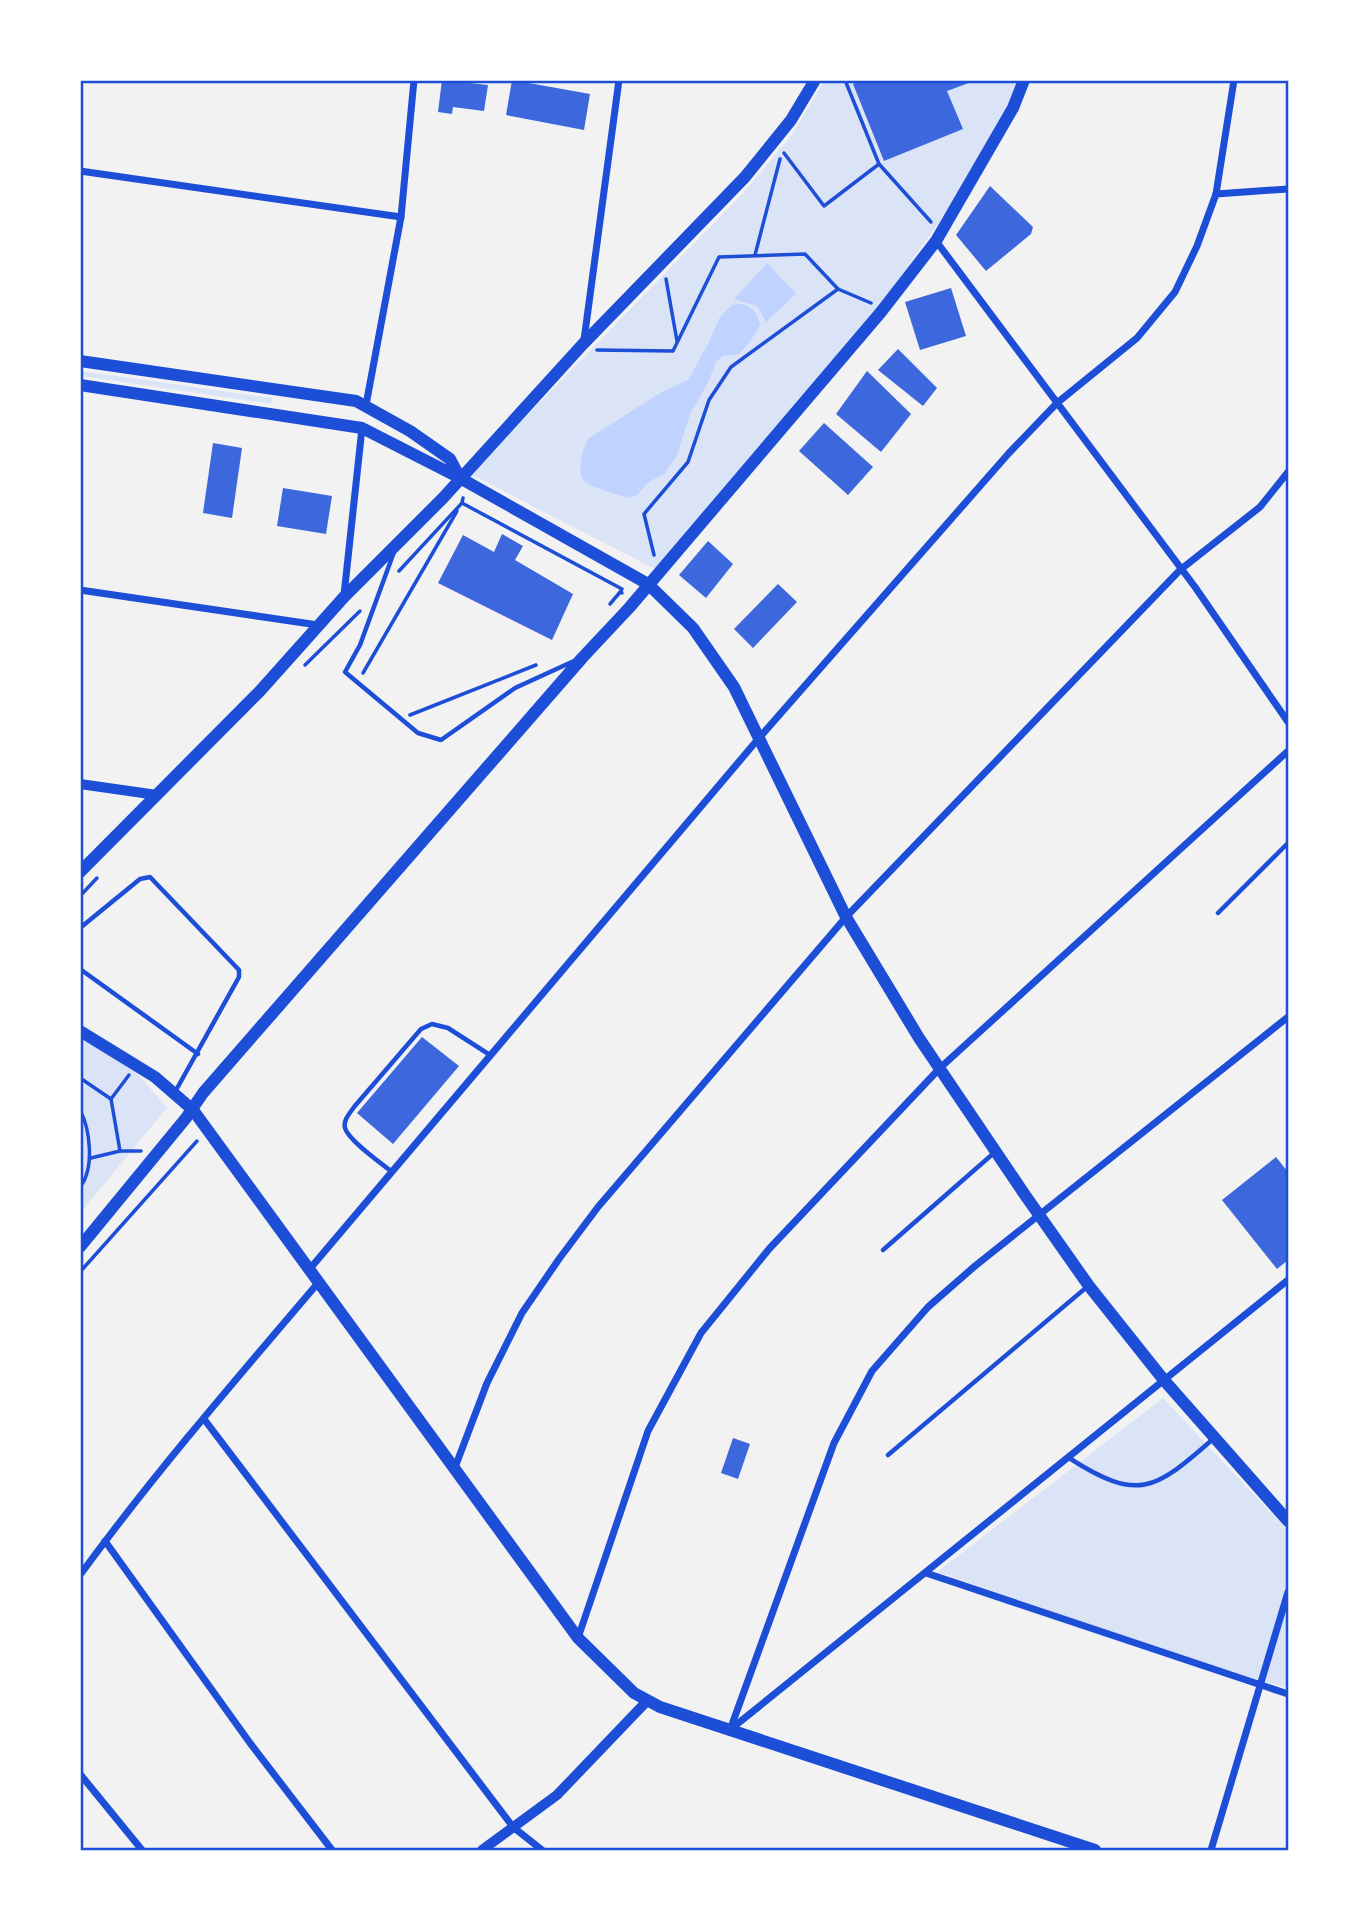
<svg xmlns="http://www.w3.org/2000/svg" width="1369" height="1931" viewBox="0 0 1369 1931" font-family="Jost,sans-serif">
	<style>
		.green { fill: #dbe4f7 }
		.water { fill: #bfd3fe }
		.building { fill: #3d67dc }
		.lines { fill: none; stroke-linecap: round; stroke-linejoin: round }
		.path { stroke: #1d4ed8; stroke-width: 3.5 }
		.service { stroke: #1d4ed8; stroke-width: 4.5 }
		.minor { stroke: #1d4ed8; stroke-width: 7 }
		.tertiary { stroke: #1d4ed8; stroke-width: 10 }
		.secondary { stroke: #1d4ed8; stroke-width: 12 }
		.neatline { fill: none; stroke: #1d4ed8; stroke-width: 2.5 }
	</style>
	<rect width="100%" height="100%" fill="#f2f2f2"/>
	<g class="green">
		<path d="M 824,81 L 1019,81 L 1010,105 L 945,214 L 888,294 L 657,570 L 470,474 L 742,194 L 791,136 Z"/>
		<path d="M 81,371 L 272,398 L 271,404 L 81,376 Z"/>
		<path d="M 81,1040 L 122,1056 L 167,1108 L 81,1212 Z"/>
		<path d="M 1163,1398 L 1288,1531 L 1288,1688 L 1220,1669 L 937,1572 Z"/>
	</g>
	<g class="water">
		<path d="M 767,263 L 796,294 L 766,322 L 757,306 L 734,299 Z"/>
		<path d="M 742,304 C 754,308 757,313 760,325 L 749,343 L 738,354 L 723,356 L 716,362 L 707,385 L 690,414 L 677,455 L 665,473 L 649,482 L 637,495 L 629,498 L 615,494 L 592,486 L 584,481 L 580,473 L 581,461 L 583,450 L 589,438 L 662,392 L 688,380 L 707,346 L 720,317 L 732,305 Z"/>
	</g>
	<g class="building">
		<path d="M 442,80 L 488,85 L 484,111 L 453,107 L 452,114 L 438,112 Z"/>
		<path d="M 512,80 L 590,94 L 584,130 L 506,115 Z"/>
		<path d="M 861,80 L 974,80 L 974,81 L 947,91 L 963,129 L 884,161 L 853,84 Z"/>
		<path d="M 990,186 L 1033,227 L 1031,234 L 986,271 L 956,235 Z"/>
		<path d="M 951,288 L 966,336 L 920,350 L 905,302 Z"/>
		<path d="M 898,349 L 937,388 L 923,406 L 878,370 Z"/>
		<path d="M 867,371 L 911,414 L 881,452 L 836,414 Z"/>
		<path d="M 824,423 L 873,467 L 848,495 L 799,451 Z"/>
		<path d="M 213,443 L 242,448 L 232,518 L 203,513 Z"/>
		<path d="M 283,488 L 332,496 L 326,534 L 277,526 Z"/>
		<path d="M 502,534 L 523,546 L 515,560 L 573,594 L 552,640 L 438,583 L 463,535 L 494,552 Z"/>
		<path d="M 708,541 L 733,564 L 706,598 L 679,575 Z"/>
		<path d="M 778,584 L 797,602 L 753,648 L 734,629 Z"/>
		<path d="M 422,1037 L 459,1066 L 393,1144 L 357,1113 Z"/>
		<path d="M 1276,1157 L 1288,1172 L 1288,1260 L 1277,1269 L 1222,1200 Z"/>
		<path d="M 733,1438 L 750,1444 L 738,1479 L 721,1473 Z"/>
	</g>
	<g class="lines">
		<g class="path">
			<path d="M 784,153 L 824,206 L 879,164 L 845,80"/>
			<path d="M 879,164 L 931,222"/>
			<path d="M 755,255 L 780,159"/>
			<path d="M 666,279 L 677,341"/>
			<path d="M 597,350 L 673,351 L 719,257 L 805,254 L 838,289"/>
			<path d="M 462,503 L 622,589"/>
			<path d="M 654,555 L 644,514 L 688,462 L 709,400 L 731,367 L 838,289 L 871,303"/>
			<path d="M 399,571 L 462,503 L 463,498"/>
			<path d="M 610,604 L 621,591 L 622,593"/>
			<path d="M 305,665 L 360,611"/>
			<path d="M 363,673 L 457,511"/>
			<path d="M 410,715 L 536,665"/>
			<path d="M 80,896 L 97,878"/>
			<path d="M 129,1075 L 111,1099 L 120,1151 L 141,1151"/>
			<path d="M 80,1078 L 111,1099"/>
			<path d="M 80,1110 C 90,1129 95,1168 80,1187"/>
			<path d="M 91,1158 L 120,1151"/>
			<path d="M 80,1272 L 197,1141"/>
		</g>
		<g class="service">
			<path d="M 394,552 L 360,645 L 345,672 L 418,733 L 441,740 L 515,688 L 574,661"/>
			<path d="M 1218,913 L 1288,843"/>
			<path d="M 80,928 L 140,879 L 150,877 L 239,970 L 239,977 L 175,1092"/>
			<path d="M 80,969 L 198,1054"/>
			<path d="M 392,1172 C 381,1163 348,1140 345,1128 C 343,1120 350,1113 354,1107 L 421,1029 L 432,1024 L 448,1028 L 490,1055"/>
			<path d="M 883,1250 L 995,1152"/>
			<path d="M 888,1455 L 1088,1286"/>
			<path d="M 1069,1458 C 1138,1502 1154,1491 1213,1439"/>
		</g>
		<g class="minor">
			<path d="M 80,171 L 401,217"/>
			<path d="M 1216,194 L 1288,189"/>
			<path d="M 936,241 L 1195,587 L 1288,722"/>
			<path d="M 584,340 L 619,80"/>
			<path d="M 366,405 L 401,217 L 414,80"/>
			<path d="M 80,590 L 318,625"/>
			<path d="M 344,595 L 362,428"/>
			<path d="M 308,1271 L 759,738 L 1009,453 L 1057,403 L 1137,338 L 1175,292 L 1197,246 L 1216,194 L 1234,80"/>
			<path d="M 204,1419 L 513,1827 L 542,1850"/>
			<path d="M 454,1470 L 487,1383 L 522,1313 L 559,1259 L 598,1207 L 846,917 L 1180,570 L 1260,507 L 1288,472"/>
			<path d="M 105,1541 L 250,1743 L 332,1850"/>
			<path d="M 926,1573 L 1288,1694"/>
			<path d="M 80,1575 C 154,1474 237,1378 318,1283"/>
			<path d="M 578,1638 L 648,1431 L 701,1333 L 769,1249 L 940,1068 L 1288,751"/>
			<path d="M 731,1729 L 1288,1280"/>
			<path d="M 730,1730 L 834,1443 L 872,1371 L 928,1307 L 975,1266 L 1288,1017"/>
			<path d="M 80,1774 L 142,1850"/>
			<path d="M 1211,1850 L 1288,1592"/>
		</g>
		<g class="tertiary">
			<path d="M 80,784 L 157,795"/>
			<path d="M 482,1850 L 557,1795 L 647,1701"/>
		</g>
		<g class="secondary">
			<path d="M 80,361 L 356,401 L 410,431 L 450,459 L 460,478"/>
			<path d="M 80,385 L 362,428 L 460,478 L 648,584 L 693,628 L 734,687 L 846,917 L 919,1038 L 1025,1195 L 1089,1286 L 1163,1379 L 1288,1521"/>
			<path d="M 80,872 L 260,691 L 344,597 L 443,498 L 583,344 L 745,177 L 791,120 L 815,80"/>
			<path d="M 80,1031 L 155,1077 L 193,1110 L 578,1638 L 634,1693 L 660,1707 L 1095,1850"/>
			<path d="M 80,1247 L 186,1118 L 203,1093 L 583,657 L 629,608 L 881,312 L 936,241 L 1013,108 L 1024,80"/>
		</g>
	</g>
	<rect width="1369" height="1931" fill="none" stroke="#ffffff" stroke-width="164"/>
	<rect x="82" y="82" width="1205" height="1767" class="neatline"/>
</svg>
